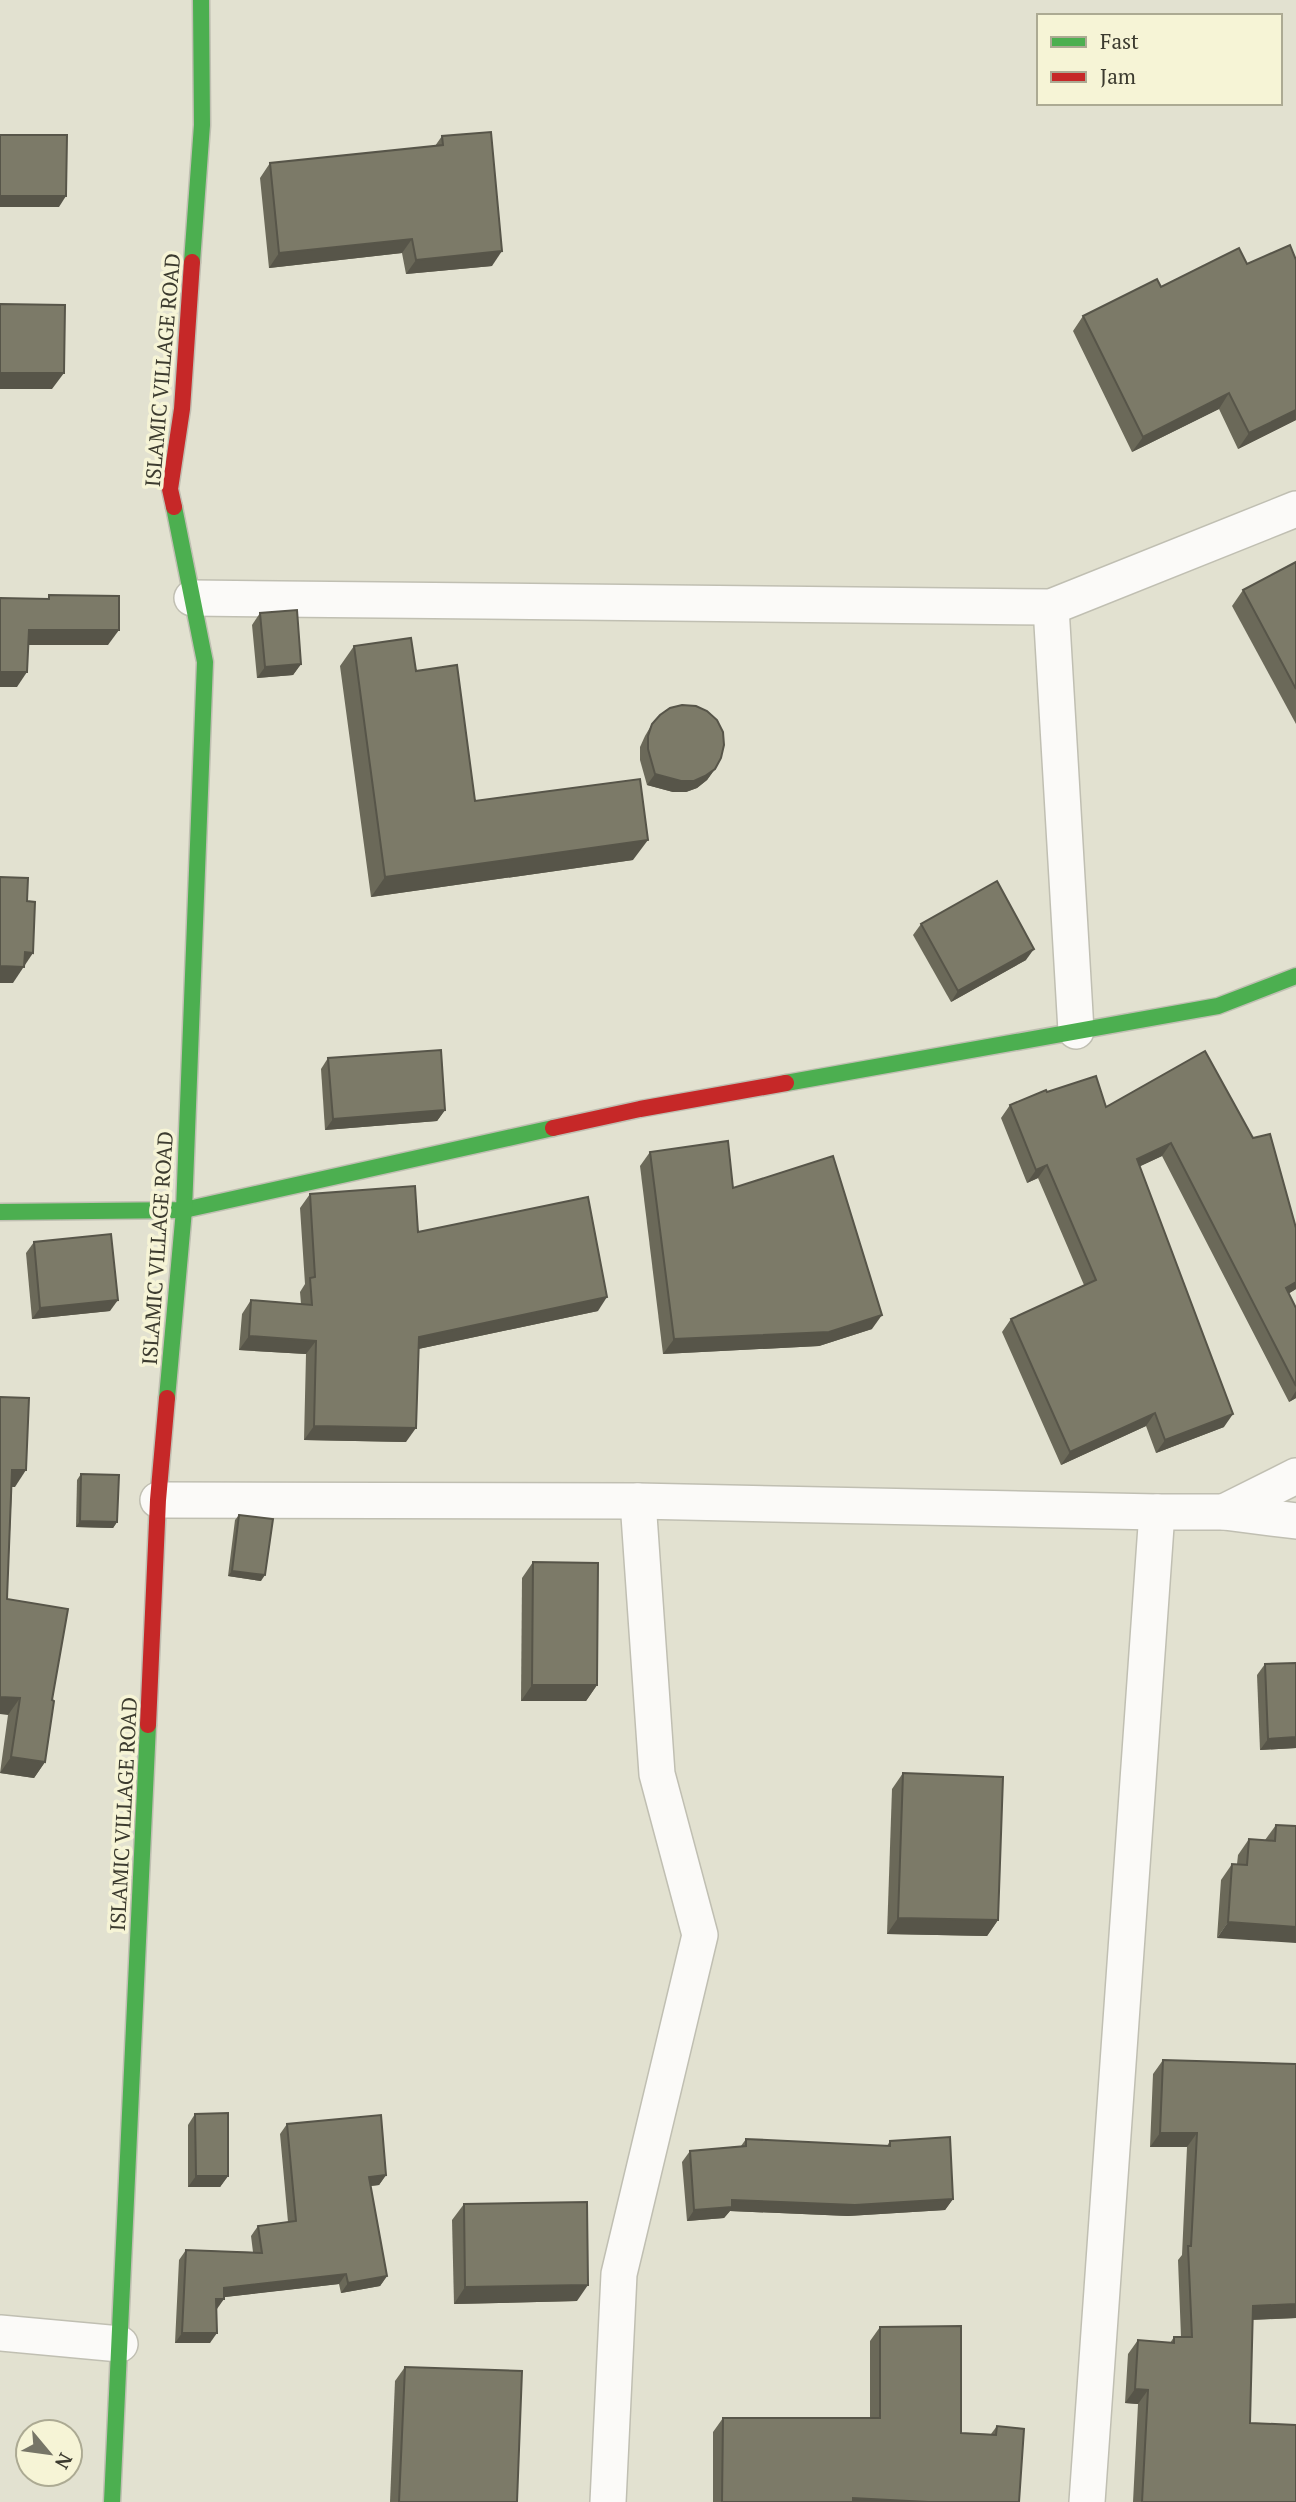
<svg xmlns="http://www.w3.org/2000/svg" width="1296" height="2502" viewBox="0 0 1296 2502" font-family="'PT Serif',serif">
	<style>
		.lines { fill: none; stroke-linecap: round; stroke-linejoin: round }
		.street-casing { stroke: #c0bfb2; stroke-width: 38 }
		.fast-casing { stroke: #c0bfb2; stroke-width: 19 }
		.jam-casing { stroke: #c0bfb2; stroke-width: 19 }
		.street { stroke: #fbfaf8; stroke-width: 35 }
		.fast { stroke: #4caf50; stroke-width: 16 }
		.jam { stroke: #c62828; stroke-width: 16 }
		.wall { fill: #6b6959 }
		.shaded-wall { fill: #575549 }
		.building { fill: #7c7a68; stroke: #575549; stroke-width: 2 }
		.labels { text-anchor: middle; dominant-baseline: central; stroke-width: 7; stroke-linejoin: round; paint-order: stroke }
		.street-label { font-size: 21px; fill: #3c3b2f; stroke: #f6f4d6 }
	</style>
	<rect width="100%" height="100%" fill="#e2e1d0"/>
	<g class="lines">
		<defs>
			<g id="street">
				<path d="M 192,598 L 1051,607 L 1296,509"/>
				<path d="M 1051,607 L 1076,1031"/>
				<path d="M 158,1500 L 638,1501 L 1157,1512 L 1224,1512 L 1296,1521"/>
				<path d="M 1224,1512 L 1296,1476"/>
				<path d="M 0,2333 L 120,2344"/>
				<path d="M 608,2502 L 619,2274 L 700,1935 L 657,1774 L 638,1501"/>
				<path d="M 1087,2502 L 1157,1512"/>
			</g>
			<g id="fast">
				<path d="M 192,262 L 202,125 L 201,0"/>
				<path d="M 786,1083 L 1218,1006 L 1296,976"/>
				<path d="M 0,1212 L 184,1210 L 553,1128"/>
				<path d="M 167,1398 L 184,1210 L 205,662 L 174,507"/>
				<path d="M 112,2502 L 148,1725"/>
			</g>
			<g id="jam">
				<path d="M 174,507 L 170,489 L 182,409 L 192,262"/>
				<path d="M 553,1128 L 640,1109 L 786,1083"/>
				<path d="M 148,1725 L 158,1500 L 167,1398"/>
			</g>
		</defs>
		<use href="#street" class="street-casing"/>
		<use href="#fast" class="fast-casing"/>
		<use href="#jam" class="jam-casing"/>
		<use href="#street" class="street"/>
		<use href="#fast" class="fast"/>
		<use href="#jam" class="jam"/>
	</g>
	<g class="wall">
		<path d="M 442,136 L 492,266 L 406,274 L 402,253 L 269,268 L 260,178 L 270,163 L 435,146 Z"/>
		<path d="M 1161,287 L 1296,420 L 1238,449 L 1219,409 L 1132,452 L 1073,331 L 1083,316 Z"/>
		<path d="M 1296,562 L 1296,724 L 1232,606 L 1243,590 Z"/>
		<path d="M 260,613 L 301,664 L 293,675 L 257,678 L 252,625 Z"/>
		<path d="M 354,646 L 416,671 L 475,801 L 633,860 L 371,897 L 340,666 Z"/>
		<path d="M 652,724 L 715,769 L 707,780 L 697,788 L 686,792 L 673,792 L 647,785 L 640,760 L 640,747 L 645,736 Z"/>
		<path d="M 921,924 L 1026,960 L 951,1002 L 913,935 Z"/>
		<path d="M 1205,1051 L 1296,1228 L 1296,1289 L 1288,1294 L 1296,1308 L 1296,1398 L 1289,1402 L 1162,1156 L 1140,1166 L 1224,1427 L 1156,1453 L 1146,1426 L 1061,1465 L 1002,1332 L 1011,1319 L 1084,1285 L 1038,1178 L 1027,1183 L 1001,1118 L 1010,1105 L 1047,1092 L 1106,1107 Z"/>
		<path d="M 328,1058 L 445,1110 L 437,1121 L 325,1130 L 321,1069 Z"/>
		<path d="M 650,1152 L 733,1188 L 872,1329 L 819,1346 L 663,1354 L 640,1166 Z"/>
		<path d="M 310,1194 L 418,1232 L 598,1311 L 418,1349 L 406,1442 L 304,1440 L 306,1354 L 239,1350 L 242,1314 L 251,1300 L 301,1304 L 300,1292 L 305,1284 L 300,1208 Z"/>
		<path d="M 34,1242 L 110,1311 L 32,1319 L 26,1253 Z"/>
		<path d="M 0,1397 L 15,1487 L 12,1487 L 7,1599 L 52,1700 L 45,1762 L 34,1778 L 0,1773 L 8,1715 Z"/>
		<path d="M 81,1474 L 117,1522 L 113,1528 L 76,1527 L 77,1480 Z"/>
		<path d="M 239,1515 L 261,1581 L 228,1576 L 235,1520 Z"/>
		<path d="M 533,1562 L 597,1685 L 586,1701 L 521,1701 L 522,1578 Z"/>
		<path d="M 1265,1664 L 1296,1748 L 1260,1750 L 1257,1675 Z"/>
		<path d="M 903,1773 L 998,1920 L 987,1936 L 887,1934 L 892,1789 Z"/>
		<path d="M 1276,1825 L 1296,1826 L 1217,1938 L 1221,1880 L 1232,1864 L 1237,1864 L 1238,1855 L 1249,1839 L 1265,1840 Z"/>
		<path d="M 1163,2060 L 1296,2064 L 1296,2318 L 1252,2320 L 1250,2423 L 1296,2502 L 1133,2502 L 1138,2404 L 1125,2403 L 1128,2354 L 1138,2340 L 1170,2343 L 1174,2337 L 1181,2337 L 1178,2260 L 1182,2255 L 1187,2147 L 1150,2147 L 1153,2074 Z"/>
		<path d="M 195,2114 L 228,2176 L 220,2187 L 188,2187 L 188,2125 Z"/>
		<path d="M 287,2124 L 386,2175 L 379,2185 L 370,2186 L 387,2276 L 380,2286 L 341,2293 L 339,2284 L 224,2297 L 216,2309 L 210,2343 L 175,2343 L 179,2260 L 186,2250 L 253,2252 L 251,2236 L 258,2226 L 288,2222 L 280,2134 Z"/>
		<path d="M 746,2139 L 887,2146 L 890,2141 L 953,2199 L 945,2210 L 848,2216 L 730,2211 L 724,2218 L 687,2221 L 682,2162 L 690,2151 L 741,2146 Z"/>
		<path d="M 464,2204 L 577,2301 L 454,2304 L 452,2220 Z"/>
		<path d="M 880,2327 L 961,2433 L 991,2434 L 997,2426 L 1019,2502 L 713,2502 L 713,2432 L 723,2418 L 870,2418 L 870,2341 Z"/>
		<path d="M 405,2367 L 517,2502 L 390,2502 L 395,2381 Z"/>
	</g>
	<g class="shaded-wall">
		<path d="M 0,196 L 66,196 L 59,207 L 0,207 Z"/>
		<path d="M 412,239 L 402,253 L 269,268 L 279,253 Z"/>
		<path d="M 502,251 L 492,266 L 406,274 L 416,260 Z"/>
		<path d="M 0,373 L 64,373 L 52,389 L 0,389 Z"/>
		<path d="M 1229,393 L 1219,409 L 1132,452 L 1143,437 Z"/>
		<path d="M 1296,410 L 1296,420 L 1238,449 L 1249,433 Z"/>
		<path d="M 29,630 L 119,630 L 108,645 L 18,645 Z"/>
		<path d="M 301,664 L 293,675 L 257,678 L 265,667 Z"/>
		<path d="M 0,672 L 27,672 L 17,687 L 0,687 Z"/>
		<path d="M 715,769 L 707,780 L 697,788 L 686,792 L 673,792 L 647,785 L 655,774 Z"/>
		<path d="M 648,840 L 633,860 L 371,897 L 385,877 Z"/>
		<path d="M 1034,949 L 1026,960 L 951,1002 L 958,991 Z"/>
		<path d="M 25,952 L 33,953 L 13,983 L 0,983 L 0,966 Z"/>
		<path d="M 445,1110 L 437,1121 L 325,1130 L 333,1119 Z"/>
		<path d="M 1171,1143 L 1162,1156 L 1128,1172 L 1137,1159 Z"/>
		<path d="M 1047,1165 L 1038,1178 L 1027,1183 L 1036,1170 Z"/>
		<path d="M 1296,1282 L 1296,1289 L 1276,1301 L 1286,1288 Z"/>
		<path d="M 607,1297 L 598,1311 L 409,1351 L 419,1337 Z"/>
		<path d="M 118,1300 L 110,1311 L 32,1319 L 40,1308 Z"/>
		<path d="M 882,1315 L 872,1329 L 819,1346 L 663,1354 L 674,1339 Z"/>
		<path d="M 249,1336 L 316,1341 L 306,1354 L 239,1350 Z"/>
		<path d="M 1296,1391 L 1296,1398 L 1289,1402 Z"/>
		<path d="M 1155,1413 L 1146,1426 L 1061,1465 L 1070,1452 Z"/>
		<path d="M 1233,1414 L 1224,1427 L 1156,1453 L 1165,1440 Z"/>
		<path d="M 314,1426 L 416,1428 L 406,1442 L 304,1440 Z"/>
		<path d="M 12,1470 L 26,1470 L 15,1487 L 1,1486 Z"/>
		<path d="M 80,1521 L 117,1522 L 113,1528 L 76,1527 Z"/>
		<path d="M 232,1571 L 265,1575 L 261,1581 L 228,1576 Z"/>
		<path d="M 532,1685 L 597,1685 L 586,1701 L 521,1701 Z"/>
		<path d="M 0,1697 L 20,1698 L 8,1715 L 0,1714 Z"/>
		<path d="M 1296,1737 L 1296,1748 L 1260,1750 L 1268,1739 Z"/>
		<path d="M 11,1757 L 45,1762 L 34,1778 L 0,1773 Z"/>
		<path d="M 898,1918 L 998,1920 L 987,1936 L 887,1934 Z"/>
		<path d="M 1228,1922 L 1296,1927 L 1296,1943 L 1217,1938 Z"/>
		<path d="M 1160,2133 L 1197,2133 L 1187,2147 L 1150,2147 Z"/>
		<path d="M 386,2175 L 379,2185 L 362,2187 L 369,2177 Z"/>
		<path d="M 196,2176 L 228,2176 L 220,2187 L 188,2187 Z"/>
		<path d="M 953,2199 L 945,2210 L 848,2216 L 730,2211 L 724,2218 L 687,2221 L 694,2210 L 732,2200 Z"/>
		<path d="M 346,2274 L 339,2284 L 217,2298 L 224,2288 Z"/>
		<path d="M 387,2276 L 380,2286 L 341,2293 L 348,2283 Z"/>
		<path d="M 588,2285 L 577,2301 L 454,2304 L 465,2287 Z"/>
		<path d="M 216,2299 L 224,2299 L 217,2309 Z"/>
		<path d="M 1296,2304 L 1296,2318 L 1243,2320 L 1253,2306 Z"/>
		<path d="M 182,2333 L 217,2333 L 210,2343 L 175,2343 Z"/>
		<path d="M 1135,2389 L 1148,2390 L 1138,2404 L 1125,2403 Z"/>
		<path d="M 853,2498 L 928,2502 L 850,2502 Z"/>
	</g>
	<g class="building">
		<path d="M 491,132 L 502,251 L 416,260 L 412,239 L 279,253 L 270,163 L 443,145 L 442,136 Z"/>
		<path d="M 0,135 L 67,135 L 66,196 L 0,196 Z"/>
		<path d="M 1290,245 L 1296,260 L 1296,410 L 1249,433 L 1229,393 L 1143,437 L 1083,316 L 1157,279 L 1161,287 L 1239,248 L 1247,264 Z"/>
		<path d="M 0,304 L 65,305 L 64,373 L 0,373 Z"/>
		<path d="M 1296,562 L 1296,689 L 1243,590 Z"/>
		<path d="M 49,595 L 119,596 L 119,630 L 29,630 L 27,672 L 0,672 L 0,598 L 49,599 Z"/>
		<path d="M 297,610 L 301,664 L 265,667 L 260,613 Z"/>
		<path d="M 411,638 L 416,671 L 457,665 L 475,801 L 640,779 L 648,840 L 385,877 L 354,646 Z"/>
		<path d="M 682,705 L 696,706 L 707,711 L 717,720 L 723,732 L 724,745 L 721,758 L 715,769 L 705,776 L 694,781 L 681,781 L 655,774 L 648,749 L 648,736 L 652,724 L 660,715 L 670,708 Z"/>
		<path d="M 0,877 L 28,878 L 27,901 L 35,902 L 33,953 L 25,952 L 24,967 L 0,966 Z"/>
		<path d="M 997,881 L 1034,949 L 958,991 L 921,924 Z"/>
		<path d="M 441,1050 L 445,1110 L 333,1119 L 328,1058 Z"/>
		<path d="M 1205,1051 L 1253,1138 L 1270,1134 L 1296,1228 L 1296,1282 L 1286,1288 L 1296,1308 L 1296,1386 L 1171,1143 L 1137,1159 L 1233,1414 L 1165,1440 L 1155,1413 L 1070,1452 L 1011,1319 L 1096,1280 L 1047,1165 L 1036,1170 L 1010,1105 L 1046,1090 L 1047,1092 L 1096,1076 L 1106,1107 Z"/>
		<path d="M 728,1141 L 733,1188 L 833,1156 L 882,1315 L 829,1332 L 674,1339 L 650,1152 Z"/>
		<path d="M 415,1186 L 418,1232 L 588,1197 L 607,1297 L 419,1337 L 416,1428 L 314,1426 L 316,1341 L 249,1336 L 251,1300 L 312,1305 L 310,1278 L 315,1277 L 310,1194 Z"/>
		<path d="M 111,1234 L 118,1300 L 40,1308 L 34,1242 Z"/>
		<path d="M 0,1397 L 29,1398 L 26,1470 L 12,1470 L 7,1599 L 68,1609 L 52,1700 L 54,1701 L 45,1762 L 11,1757 L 20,1698 L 0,1697 Z"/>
		<path d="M 81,1474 L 119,1475 L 117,1522 L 80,1521 Z"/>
		<path d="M 239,1515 L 273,1519 L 265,1575 L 232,1571 Z"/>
		<path d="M 533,1562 L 598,1563 L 597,1685 L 532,1685 Z"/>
		<path d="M 1296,1663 L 1296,1737 L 1268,1739 L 1265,1664 Z"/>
		<path d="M 903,1773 L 1003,1777 L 998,1920 L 898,1918 Z"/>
		<path d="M 1276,1825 L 1296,1826 L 1296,1927 L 1228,1922 L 1232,1864 L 1247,1865 L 1249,1839 L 1275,1841 Z"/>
		<path d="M 1163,2060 L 1296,2064 L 1296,2304 L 1253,2306 L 1250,2423 L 1296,2425 L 1296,2502 L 1142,2502 L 1148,2390 L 1135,2389 L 1138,2340 L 1174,2343 L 1174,2337 L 1192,2337 L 1188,2246 L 1191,2246 L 1197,2133 L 1160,2133 Z"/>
		<path d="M 228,2113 L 228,2176 L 196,2176 L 195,2114 Z"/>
		<path d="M 381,2115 L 386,2175 L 369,2177 L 387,2276 L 348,2283 L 346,2274 L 224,2288 L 224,2299 L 216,2299 L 217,2333 L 182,2333 L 186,2250 L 262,2253 L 258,2226 L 296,2221 L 287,2124 Z"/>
		<path d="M 950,2137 L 953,2199 L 855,2205 L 732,2200 L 732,2207 L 694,2210 L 690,2151 L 746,2146 L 746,2139 L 890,2146 L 890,2141 Z"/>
		<path d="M 587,2202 L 588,2285 L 465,2287 L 464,2204 Z"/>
		<path d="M 961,2326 L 961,2433 L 996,2435 L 997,2426 L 1024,2429 L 1019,2502 L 928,2502 L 853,2498 L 853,2502 L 722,2502 L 723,2418 L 880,2418 L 880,2327 Z"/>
		<path d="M 405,2367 L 522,2371 L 517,2502 L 399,2502 Z"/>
	</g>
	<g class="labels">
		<g class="street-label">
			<text transform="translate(162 370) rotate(-85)">ISLAMIC VILLAGE ROAD</text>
			<text transform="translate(157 1248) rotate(-86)">ISLAMIC VILLAGE ROAD</text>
			<text transform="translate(123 1814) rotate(-87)">ISLAMIC VILLAGE ROAD</text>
		</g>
	</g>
	<rect x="1037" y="14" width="245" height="91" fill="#f6f4d6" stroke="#acaa93" stroke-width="2"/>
	<rect x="1051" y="37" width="35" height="10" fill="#4caf50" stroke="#acaa93" stroke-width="2"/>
	<text x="1100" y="49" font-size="21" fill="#3c3b2f">Fast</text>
	<rect x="1051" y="72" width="35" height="10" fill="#c62828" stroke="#acaa93" stroke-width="2"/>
	<text x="1100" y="84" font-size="21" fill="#3c3b2f">Jam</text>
	<g transform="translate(49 2453) rotate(119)"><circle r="33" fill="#f6f4d6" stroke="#acaa93" stroke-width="2"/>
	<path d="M0-5L12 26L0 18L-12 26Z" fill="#767567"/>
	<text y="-10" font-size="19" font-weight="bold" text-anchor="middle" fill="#3c3b2f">N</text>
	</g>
</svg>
